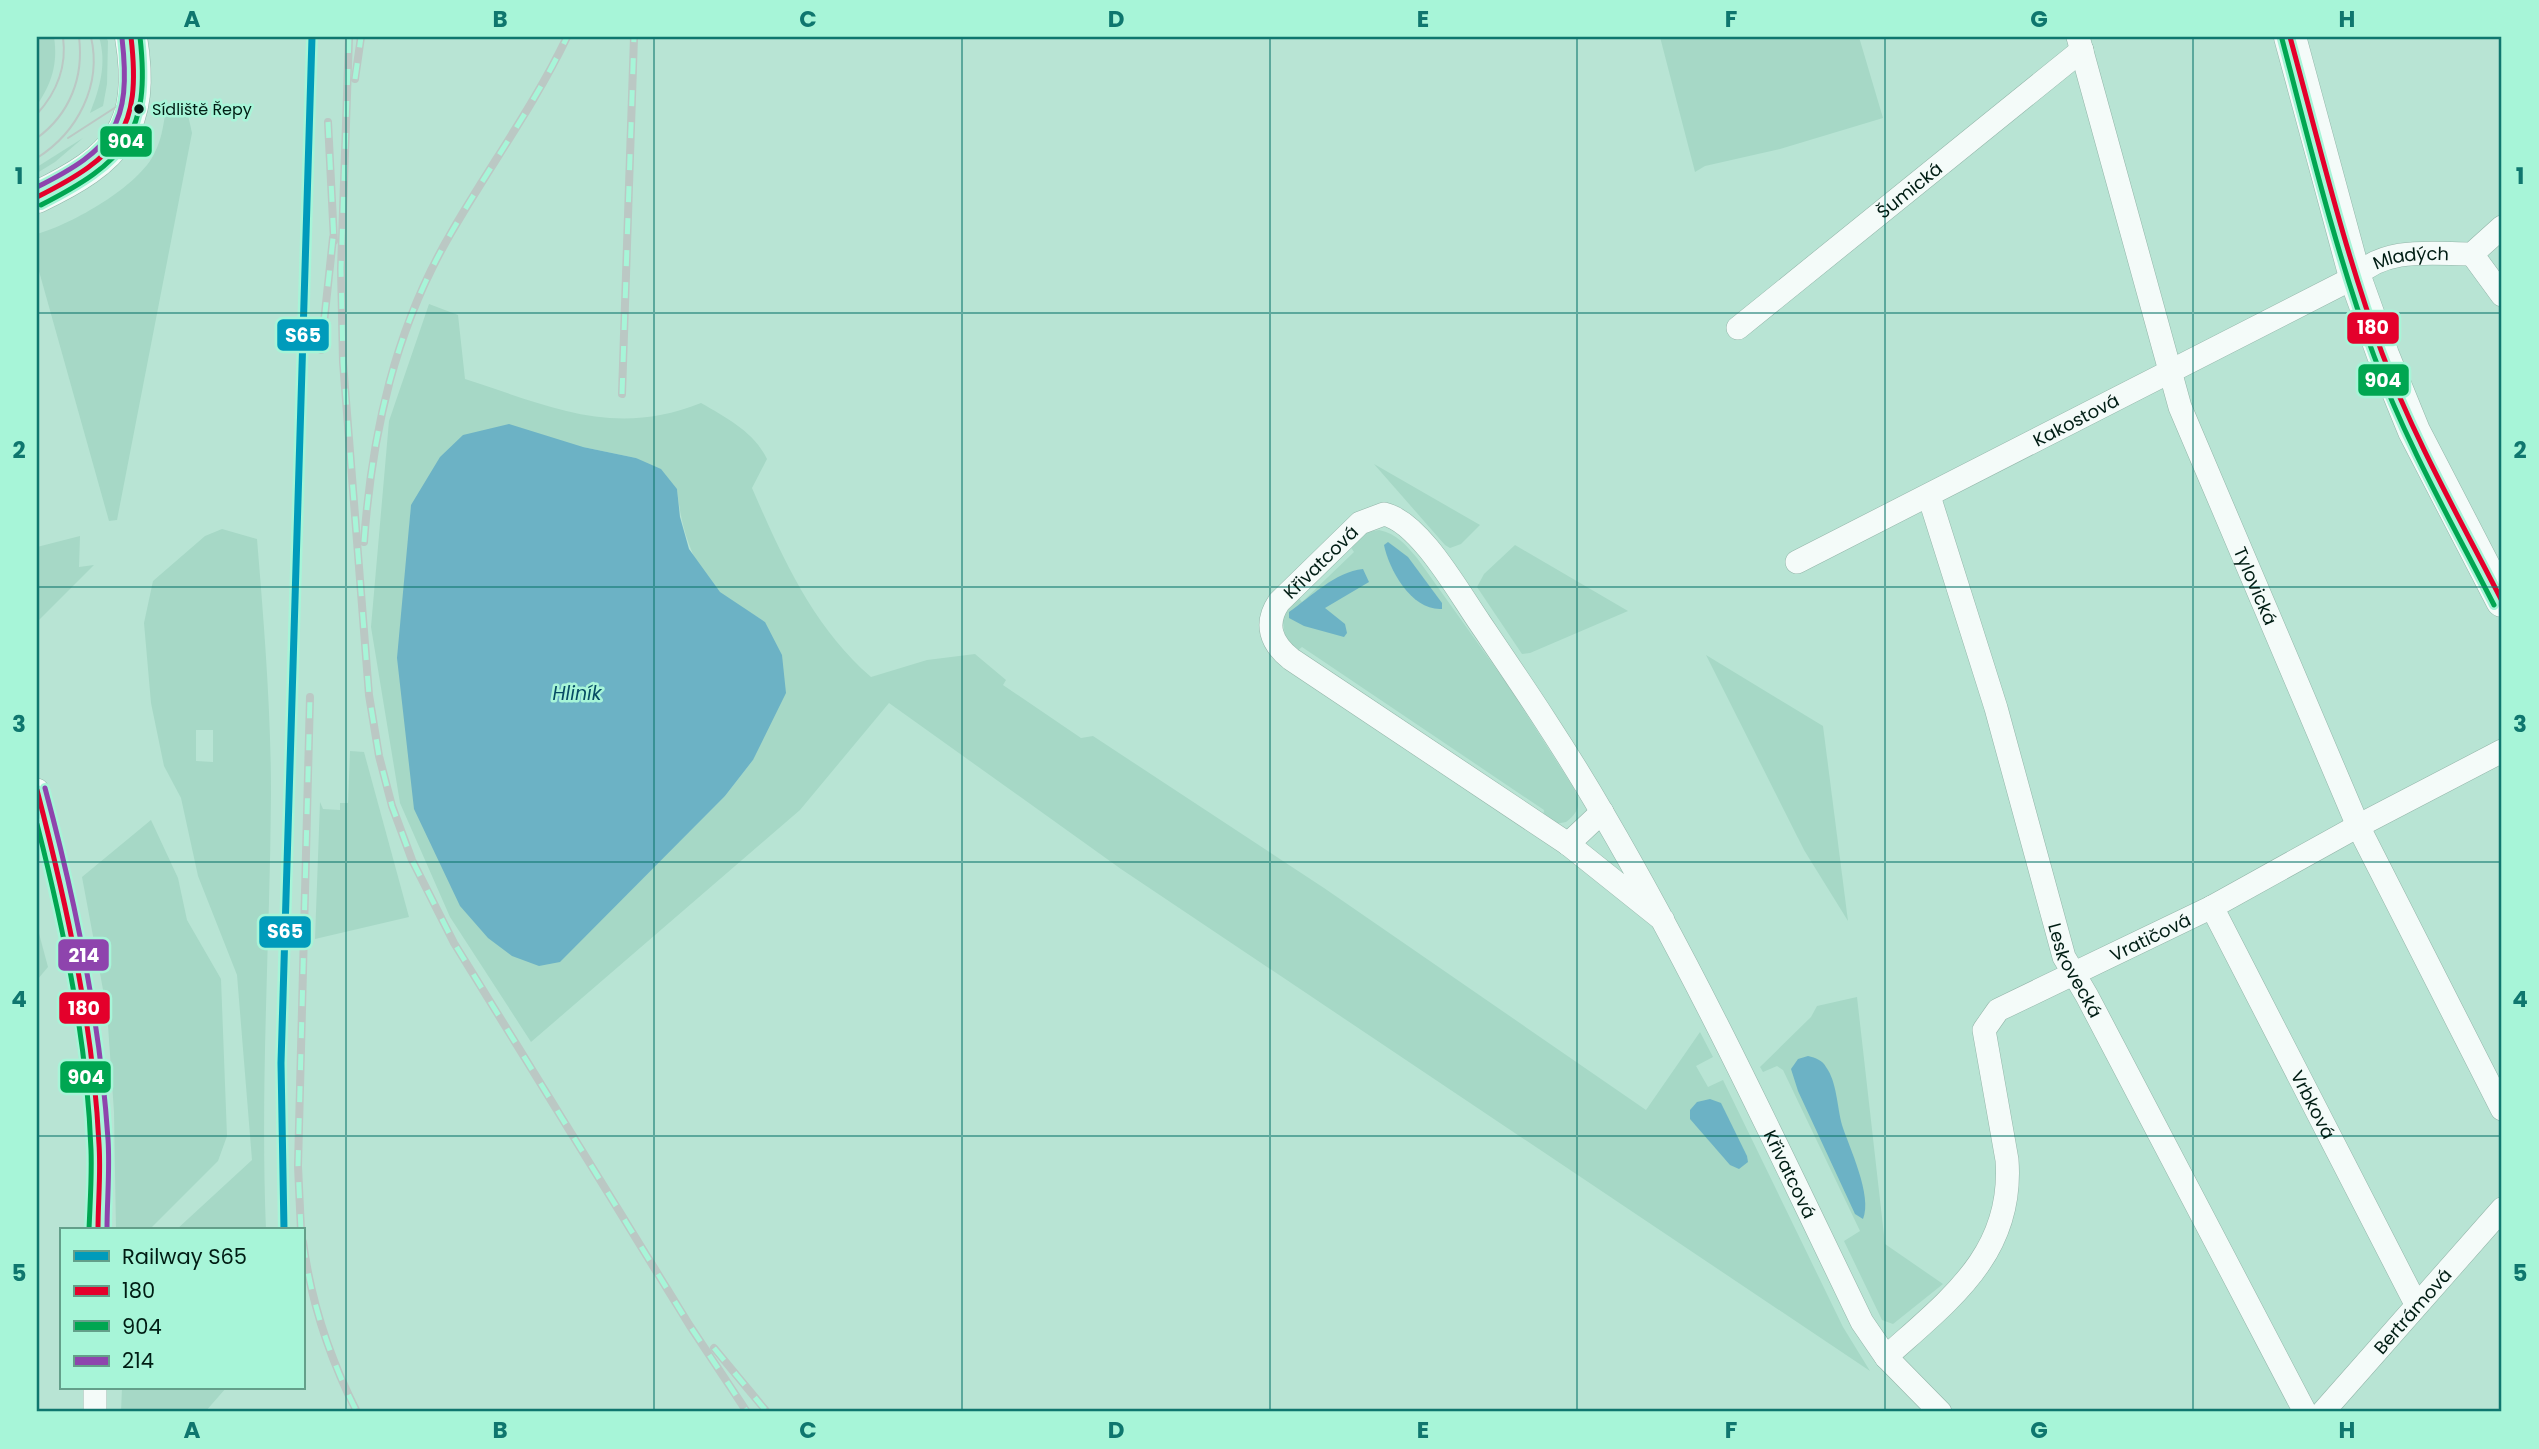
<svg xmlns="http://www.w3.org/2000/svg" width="2539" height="1449" viewBox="0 0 2539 1449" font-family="Poppins,sans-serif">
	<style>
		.green { fill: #a6d8c6; fill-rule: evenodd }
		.water { fill: #6cb2c5 }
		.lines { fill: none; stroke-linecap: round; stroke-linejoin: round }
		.street-casing { stroke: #93b5a9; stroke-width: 24 }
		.secondary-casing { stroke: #93b5a9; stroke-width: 33 }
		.street { stroke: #f4fbf9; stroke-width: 23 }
		.secondary { stroke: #f4fbf9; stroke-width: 32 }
		.tram { stroke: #bbc8c4; stroke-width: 2 }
		.rail-casing { stroke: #bbc8c4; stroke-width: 8 }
		.rail { stroke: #a7f5d8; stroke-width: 5; stroke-dasharray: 16; stroke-linecap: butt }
		.bus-1-casing { stroke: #a7f5d8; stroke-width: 10 }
		.bus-2-casing { stroke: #a7f5d8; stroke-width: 10 }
		.bus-3-casing { stroke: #a7f5d8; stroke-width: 10 }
		.bus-1 { stroke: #e4002b; stroke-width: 5 }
		.bus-2 { stroke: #00a651; stroke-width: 5 }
		.bus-3 { stroke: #8e44ad; stroke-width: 5 }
		.rail-1-casing { stroke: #a7f5d8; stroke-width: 12 }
		.rail-1 { stroke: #009bbb; stroke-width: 7 }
		.grid { fill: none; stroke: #0f766e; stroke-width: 2; stroke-opacity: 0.55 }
		.bus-dot { fill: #001d14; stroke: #a7f5d8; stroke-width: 2.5 }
		.labels { text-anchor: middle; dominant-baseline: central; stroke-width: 5; stroke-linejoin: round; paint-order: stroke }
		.bus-label { font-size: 16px; fill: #001d14; stroke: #a7f5d8; text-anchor: start }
		.street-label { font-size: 18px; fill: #001d14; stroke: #a7f5d8 }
		.water-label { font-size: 19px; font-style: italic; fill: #064c64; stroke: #a7f5d8 }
		.line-badge { stroke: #a7f5d8; stroke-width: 2.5 }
		.badge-label { font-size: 19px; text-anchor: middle; font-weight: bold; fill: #fff }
		.neatline { fill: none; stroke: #0f766e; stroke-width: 2.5 }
		.grid-label { font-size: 23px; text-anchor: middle; font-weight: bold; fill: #0f766e }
	</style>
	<rect width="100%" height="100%" fill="#b8e4d4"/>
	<g class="green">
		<path d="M 37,37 L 54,37 C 58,63 52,83 37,105 Z"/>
		<path d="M 99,37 L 106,37 L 108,41 L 107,84 L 103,106 L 90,113 C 100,88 107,63 99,37 Z"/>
		<path d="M 1660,37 L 1859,37 L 1883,118 L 1780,149 L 1705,166 L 1695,172 Z"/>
		<path d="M 165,115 L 188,115 L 192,133 L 117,520 L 109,521 L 37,264 L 37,234 C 72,224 140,186 155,152 C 161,140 163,128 165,115 Z"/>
		<path d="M 83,138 L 55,162 L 37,173 L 37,167 Z"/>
		<path d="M 429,304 L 458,315 L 465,379 C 549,406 614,438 701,403 C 727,418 754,432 767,459 L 752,488 C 782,557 813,627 871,677 L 927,660 L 975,654 L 1006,680 L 1003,685 L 1081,738 L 1093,736 L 1324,888 L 1646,1110 L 1700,1032 L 1713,1057 L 1696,1066 L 1708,1087 L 1723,1080 L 1843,1327 L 1870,1371 L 1121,869 L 889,703 L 800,810 L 531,1042 L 450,917 L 400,803 L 371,627 L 389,421 ZM 583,447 L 636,458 L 677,489 C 681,527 691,564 719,592 C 732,604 751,612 765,622 L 753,760 L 725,796 L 560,961 L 409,532 L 411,505 Z"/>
		<path d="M 1374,464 L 1480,525 L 1461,544 L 1450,548 L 1445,545 Z"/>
		<path d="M 222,529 L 257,539 C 264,624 271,709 271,794 C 270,940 260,1085 266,1230 L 176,1230 L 252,1160 L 237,975 L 198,876 L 181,798 L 164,766 L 151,703 L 144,623 L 153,581 L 205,536 ZM 196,730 L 213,730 L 213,762 L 196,761 Z"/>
		<path d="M 1379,530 C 1397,534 1405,544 1417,558 L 1507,684 L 1573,787 C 1581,802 1580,812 1566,822 L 1555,824 L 1543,819 L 1544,810 L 1302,647 L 1296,652 L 1286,642 L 1282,616 L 1297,596 L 1302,602 L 1354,552 L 1350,546 L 1368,532 Z"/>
		<path d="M 80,536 L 79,567 L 94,565 L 37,622 L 37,547 Z"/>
		<path d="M 1515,545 L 1628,611 L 1530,653 L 1522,654 L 1477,587 L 1484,574 Z"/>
		<path d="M 1706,655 L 1823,726 L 1848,921 L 1804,850 Z"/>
		<path d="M 350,751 L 364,752 L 409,917 L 315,939 L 320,802 L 323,809 L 340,810 L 340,803 L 348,803 Z"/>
		<path d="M 151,820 L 178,878 L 187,920 L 221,979 L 227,1136 L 218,1161 L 149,1230 L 116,1230 L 114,1112 L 107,1011 L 82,877 Z"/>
		<path d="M 37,926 L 48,967 L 37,980 Z"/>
		<path d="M 1857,997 L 1885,1244 L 1943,1284 L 1893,1324 L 1882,1320 L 1844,1241 L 1860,1231 L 1783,1070 L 1777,1066 L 1763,1072 L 1760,1067 L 1811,1017 L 1817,1006 Z"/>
		<path d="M 122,1388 L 226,1388 L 205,1412 L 121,1412 Z"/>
	</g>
	<g class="water">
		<path d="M 509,424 L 583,447 L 636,458 L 661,469 L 677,489 L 680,517 L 689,549 L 720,592 L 765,622 L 782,655 L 786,693 L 753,760 L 725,796 L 560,962 L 539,966 L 512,956 L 488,938 L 460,906 L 414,809 L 397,658 L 411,505 L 440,457 L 463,435 Z"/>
		<path d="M 1388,542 L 1408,557 L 1442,603 L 1442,609 C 1412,611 1389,570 1384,545 Z"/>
		<path d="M 1363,569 L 1369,582 L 1325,608 L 1345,624 L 1347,633 L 1344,637 L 1304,626 L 1289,618 L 1289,612 C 1312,596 1335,572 1363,569 Z"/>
		<path d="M 1808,1056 C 1816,1058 1822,1060 1826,1067 C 1837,1082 1837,1107 1842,1125 C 1849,1147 1873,1196 1863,1219 L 1855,1214 L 1798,1091 L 1791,1069 L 1798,1059 Z"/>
		<path d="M 1710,1099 L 1721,1103 L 1747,1156 L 1748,1162 L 1739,1169 L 1730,1165 L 1690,1119 L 1690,1110 L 1697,1102 Z"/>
	</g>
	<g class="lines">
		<defs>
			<g id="street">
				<path id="s1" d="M 2078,37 L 2180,407 L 2358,826 L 2502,1109"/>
				<path d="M 2472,254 L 2502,295"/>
				<path id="s2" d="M 1738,328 L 2082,50"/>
				<path id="s3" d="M 1929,496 L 1996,708 L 2064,957 L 2087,996 L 2305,1412"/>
				<path id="s4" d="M 1797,562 L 2355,277 C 2386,246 2432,254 2472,254 L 2502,227"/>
				<path d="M 37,790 C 68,905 91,1021 99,1140 C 101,1170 98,1200 98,1230"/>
				<path d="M 1568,844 L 1602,812"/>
				<path id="s5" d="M 2212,907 L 2416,1304"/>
				<path id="s6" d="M 1663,920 L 1568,844 L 1291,659 C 1271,643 1264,624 1279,602 L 1360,523 L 1384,514 C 1420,522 1459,593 1480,623 C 1522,685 1565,748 1603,814 C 1699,978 1779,1151 1862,1322 L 1886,1357 L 1940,1412"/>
				<path id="s7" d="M 1886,1357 C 1949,1300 2014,1254 2007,1160 L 1984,1030 L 1998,1010 L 2212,907 L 2358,826 L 2502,751"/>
				<path d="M 95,1412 L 95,1388"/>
				<path id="s8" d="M 2323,1412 L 2502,1209"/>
			</g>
			<g id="secondary">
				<path d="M 2290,37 L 2355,277 L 2383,355 L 2414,431 L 2502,601"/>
				<path d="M 37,197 C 117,159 146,128 131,37"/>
			</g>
		</defs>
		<use href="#street" class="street-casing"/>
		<use href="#secondary" class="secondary-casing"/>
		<use href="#street" class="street"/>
		<use href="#secondary" class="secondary"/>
		<g class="tram">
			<path d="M 37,114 C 57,92 67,67 63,37"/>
			<path d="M 37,138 C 70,114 84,77 79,37"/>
			<path d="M 68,138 L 116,107 L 135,90"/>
			<path d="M 37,158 C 78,132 102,85 91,37"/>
		</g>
		<defs>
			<g id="rail">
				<path d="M 349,37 L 341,269 L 343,362 L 369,695 L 379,756 L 392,806 L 412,860 L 454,943 L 690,1326 L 747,1412"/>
				<path d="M 355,79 L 361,37"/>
				<path d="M 328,122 L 334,241"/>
				<path d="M 321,350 L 333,238"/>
				<path d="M 622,394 L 634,37"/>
				<path d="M 364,542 C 372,432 395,329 451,233 C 489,167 534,106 567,37"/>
				<path d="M 301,1230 L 298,1166 L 310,697"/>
				<path d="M 303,1242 C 311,1302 330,1359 357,1412"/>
				<path d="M 714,1348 L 767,1412"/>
			</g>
		</defs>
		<use href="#rail" class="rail-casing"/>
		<use href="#rail" class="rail"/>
		<defs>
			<g id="bus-1">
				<path d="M 2290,37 C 2319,143 2344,250 2382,353 C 2414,439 2460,519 2502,601"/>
				<path d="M 37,197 C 118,156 142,131 131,37"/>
				<path d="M 37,790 C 67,906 93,1024 99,1144 C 101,1173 98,1201 98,1230"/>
			</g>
			<g id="bus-2">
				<path d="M 2282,39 C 2310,145 2336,253 2374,356 C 2406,443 2452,523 2494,605"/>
				<path d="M 41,205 C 125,162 151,134 140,37"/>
				<path d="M 37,824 C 64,930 87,1040 91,1150 C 92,1177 90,1203 89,1230"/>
			</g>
			<g id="bus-3">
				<path d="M 37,187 C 113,149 132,125 122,38"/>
				<path d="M 45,788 C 76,903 100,1020 108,1139 C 110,1170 107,1200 107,1230"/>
			</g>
		</defs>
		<use href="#bus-1" class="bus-1-casing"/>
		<use href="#bus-2" class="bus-2-casing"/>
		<use href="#bus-3" class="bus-3-casing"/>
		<use href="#bus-1" class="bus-1"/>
		<use href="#bus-2" class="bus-2"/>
		<use href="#bus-3" class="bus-3"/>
		<defs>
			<path id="rail-1" d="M 284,1230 L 281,1063 L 312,37"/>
		</defs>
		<use href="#rail-1" class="rail-1-casing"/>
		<use href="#rail-1" class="rail-1"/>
	</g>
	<path class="grid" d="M 346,37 L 346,1412M 654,37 L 654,1412M 962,37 L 962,1412M 1270,37 L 1270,1412M 1577,37 L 1577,1412M 1885,37 L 1885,1412M 2193,37 L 2193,1412M 37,313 L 2502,313M 37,587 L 2502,587M 37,862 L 2502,862M 37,1136 L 2502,1136"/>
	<circle class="bus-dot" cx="139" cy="109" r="6"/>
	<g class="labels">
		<g class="bus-label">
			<text x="152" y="109">Sídliště Řepy</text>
		</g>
		<g class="street-label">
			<text stroke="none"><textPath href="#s2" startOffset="220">Šumická</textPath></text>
			<text stroke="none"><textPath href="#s4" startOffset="688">Mladých</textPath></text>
			<text stroke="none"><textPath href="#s4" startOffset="313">Kakostová</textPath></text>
			<text stroke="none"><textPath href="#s6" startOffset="578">Křivatcová</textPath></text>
			<text stroke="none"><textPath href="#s1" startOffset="578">Tylovická</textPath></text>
			<text stroke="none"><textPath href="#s7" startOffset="567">Vratičová</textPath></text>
			<text stroke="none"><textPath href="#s3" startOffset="497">Leskovecká</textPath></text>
			<text stroke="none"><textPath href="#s5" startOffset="222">Vrbková</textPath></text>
			<text stroke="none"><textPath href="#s6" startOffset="1440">Křivatcová</textPath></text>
			<text stroke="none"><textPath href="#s8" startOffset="135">Bertrámová</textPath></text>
		</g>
		<g class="water-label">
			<text x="577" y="693">Hliník</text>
		</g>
	</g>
	<g class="line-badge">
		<rect x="99" y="125" width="54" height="33" rx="7" fill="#00a651"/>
		<rect x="2346" y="311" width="54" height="34" rx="7" fill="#e4002b"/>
		<rect x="276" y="318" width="54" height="34" rx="7" fill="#009bbb"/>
		<rect x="2357" y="363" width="53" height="34" rx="7" fill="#00a651"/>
		<rect x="258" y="915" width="54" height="34" rx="7" fill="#009bbb"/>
		<rect x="57" y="938" width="53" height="34" rx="7" fill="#8e44ad"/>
		<rect x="58" y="991" width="53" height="34" rx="7" fill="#e4002b"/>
		<rect x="59" y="1060" width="53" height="34" rx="7" fill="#00a651"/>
	</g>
	<g class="badge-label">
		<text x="126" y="148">904</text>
		<text x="2373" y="334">180</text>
		<text x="303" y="342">S65</text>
		<text x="2383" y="387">904</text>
		<text x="285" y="938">S65</text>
		<text x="84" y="962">214</text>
		<text x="84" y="1015">180</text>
		<text x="86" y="1084">904</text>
	</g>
	<rect width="2539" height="1449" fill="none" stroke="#a7f5d8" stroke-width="77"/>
	<rect x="60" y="1228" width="245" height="161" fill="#a7f5d8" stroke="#649f8a" stroke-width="2"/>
	<rect x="74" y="1251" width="35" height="10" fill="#009bbb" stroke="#649f8a" stroke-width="2"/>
	<text x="122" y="1264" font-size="21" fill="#001d14">Railway S65</text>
	<rect x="74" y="1286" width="35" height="10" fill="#e4002b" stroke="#649f8a" stroke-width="2"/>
	<text x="122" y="1298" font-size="21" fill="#001d14">180</text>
	<rect x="74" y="1321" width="35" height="10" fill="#00a651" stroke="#649f8a" stroke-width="2"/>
	<text x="122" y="1334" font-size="21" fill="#001d14">904</text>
	<rect x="74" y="1356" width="35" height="10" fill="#8e44ad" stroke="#649f8a" stroke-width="2"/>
	<text x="122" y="1368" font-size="21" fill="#001d14">214</text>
	<rect x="38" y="38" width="2462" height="1372" class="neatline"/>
	<g class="grid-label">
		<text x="192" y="27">A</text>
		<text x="500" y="27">B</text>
		<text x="808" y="27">C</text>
		<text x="1116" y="27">D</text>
		<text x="1423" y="27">E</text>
		<text x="1731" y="27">F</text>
		<text x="2039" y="27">G</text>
		<text x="2347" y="27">H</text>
		<text x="19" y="184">1</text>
		<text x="2520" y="184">1</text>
		<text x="19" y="458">2</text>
		<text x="2520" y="458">2</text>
		<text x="19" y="732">3</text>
		<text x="2520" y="732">3</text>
		<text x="19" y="1007">4</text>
		<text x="2520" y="1007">4</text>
		<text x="19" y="1281">5</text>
		<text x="2520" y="1281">5</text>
		<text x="192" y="1438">A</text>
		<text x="500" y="1438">B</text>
		<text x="808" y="1438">C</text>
		<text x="1116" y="1438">D</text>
		<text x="1423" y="1438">E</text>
		<text x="1731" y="1438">F</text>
		<text x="2039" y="1438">G</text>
		<text x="2347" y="1438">H</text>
	</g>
</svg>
